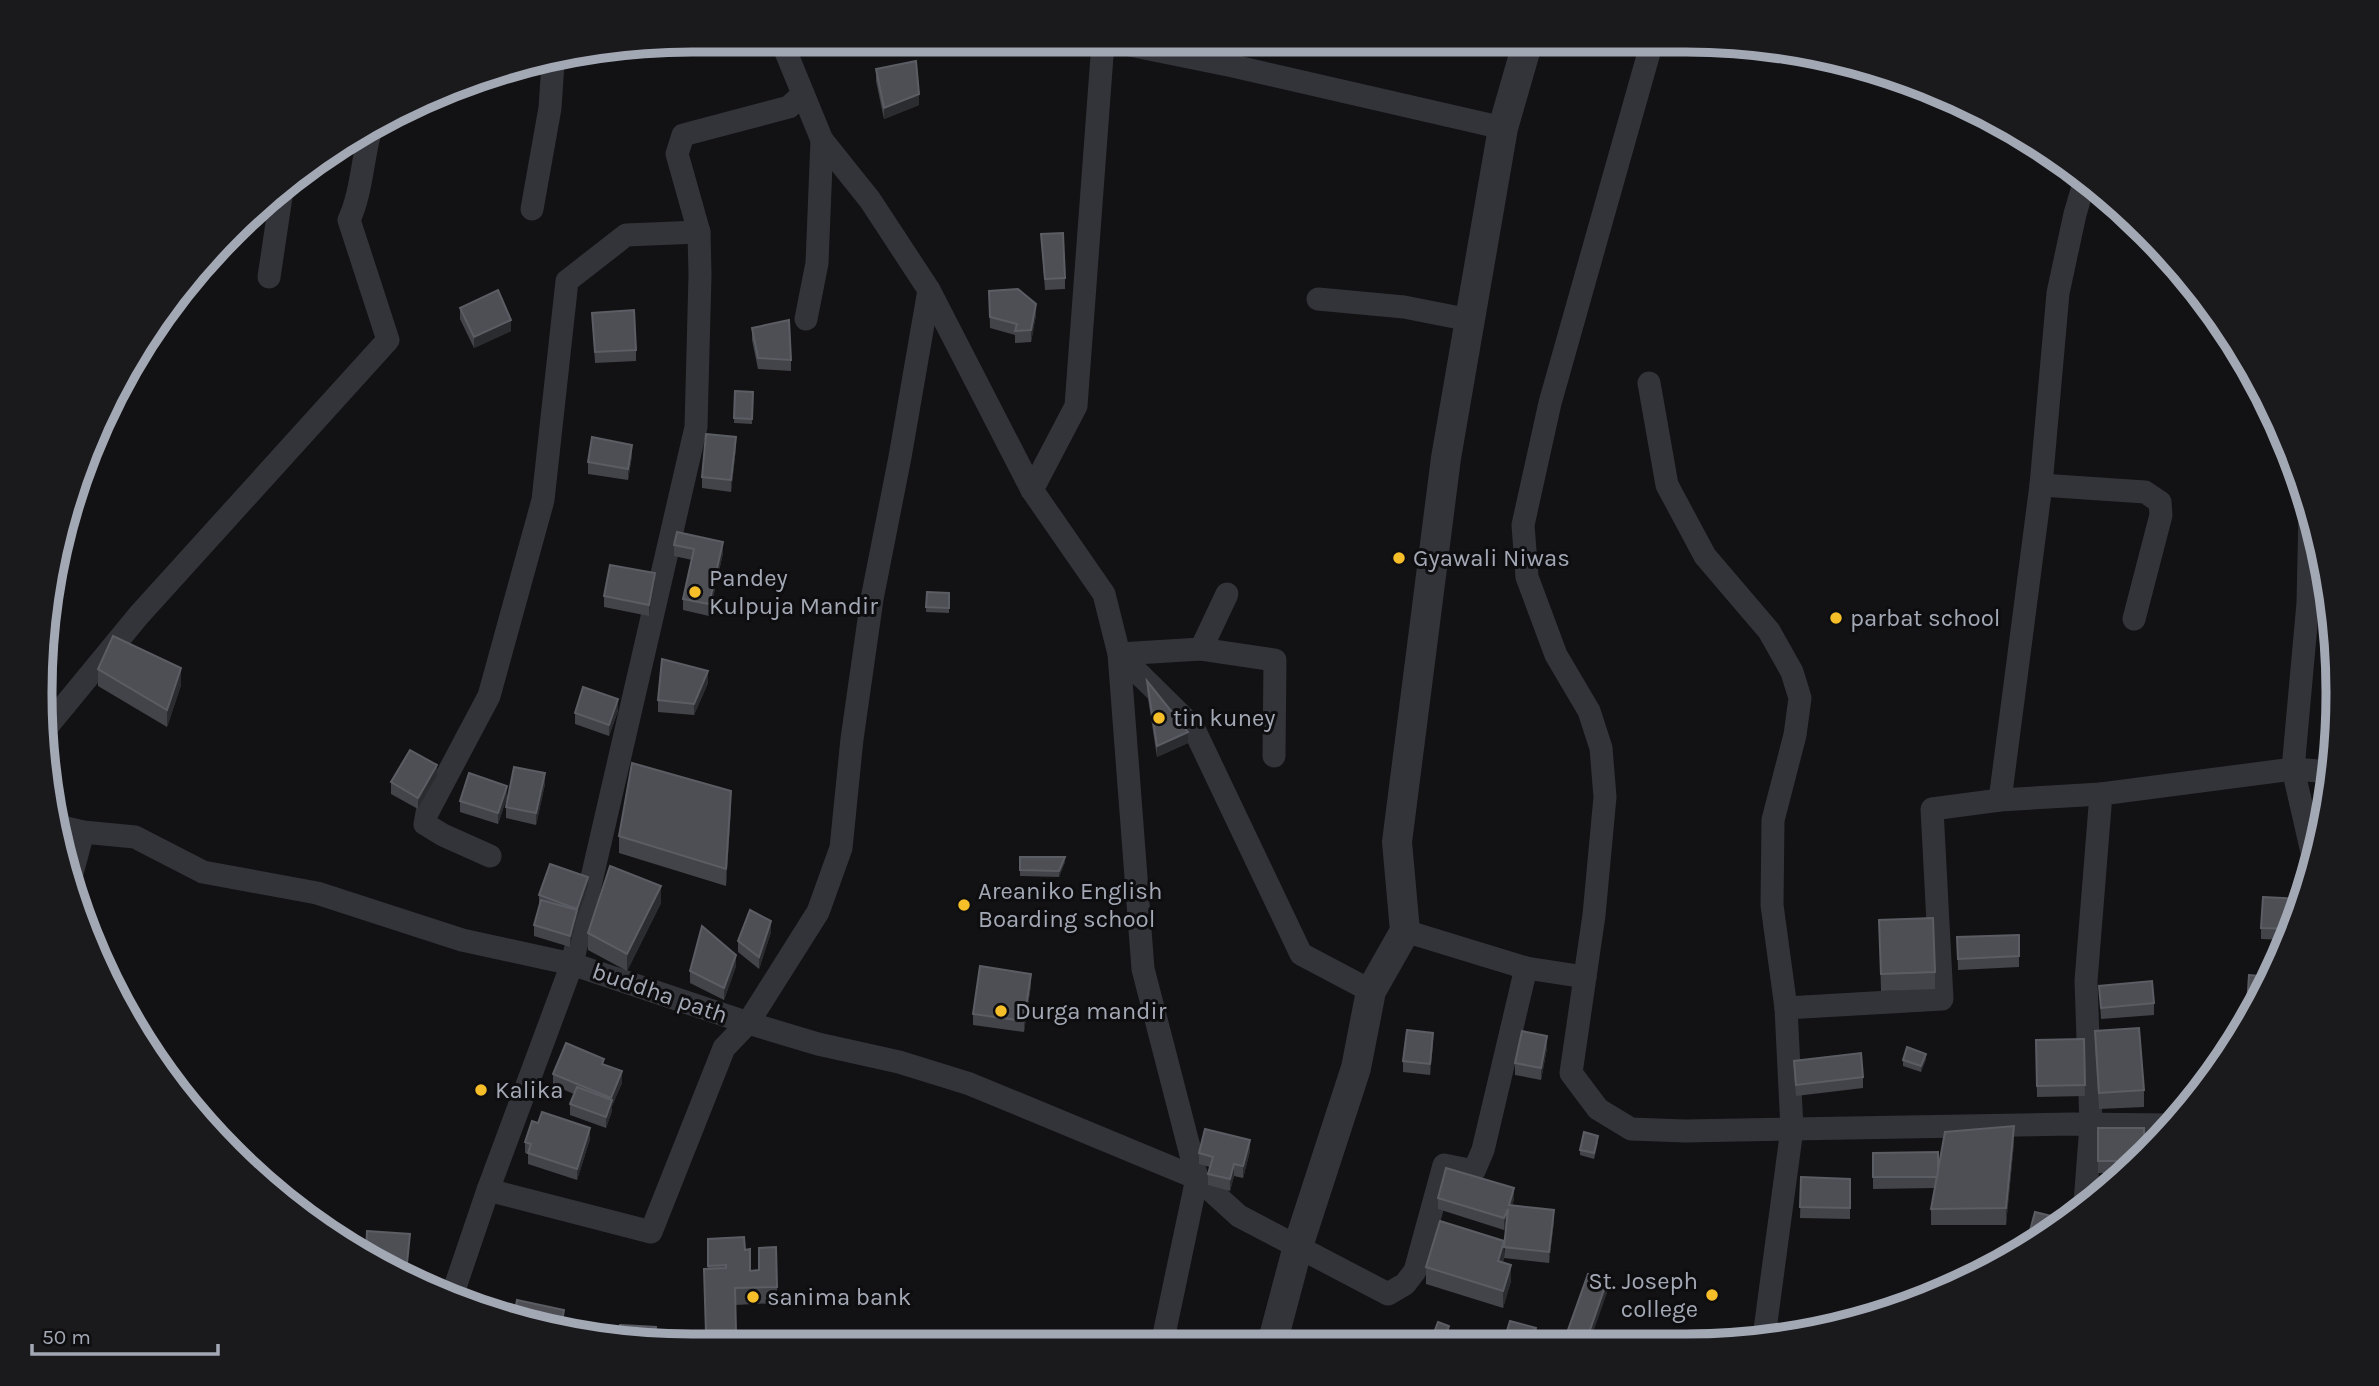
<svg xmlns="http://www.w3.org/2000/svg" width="2379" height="1386" viewBox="0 0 2379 1386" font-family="Karla,sans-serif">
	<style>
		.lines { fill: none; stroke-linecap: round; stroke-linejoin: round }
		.minor { stroke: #333439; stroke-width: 23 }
		.tertiary { stroke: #333439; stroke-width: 30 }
		.wall { fill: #434449 }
		.shaded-wall { fill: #2b2c2f }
		.building { fill: #4e4f55; stroke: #5b5d64; stroke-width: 2 }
		.poi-dot { fill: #f6be29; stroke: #0e0d0f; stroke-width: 2.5 }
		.labels { text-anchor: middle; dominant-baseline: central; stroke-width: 6; stroke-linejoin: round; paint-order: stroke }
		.poi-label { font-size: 24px; fill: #a3a8b5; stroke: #0e0d0f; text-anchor: start }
		.street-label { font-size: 24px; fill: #a3a8b5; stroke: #0e0d0f }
		.rim { fill: none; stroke: #a3a8b5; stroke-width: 9 }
	</style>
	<rect width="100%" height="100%" fill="#121214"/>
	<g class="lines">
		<g class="minor">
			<path d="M 781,40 L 822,140 L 870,200 L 929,290 L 1032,490 L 1104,594 L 1119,654 L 1193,727 L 1301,954 L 1371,991"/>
			<path d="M 1110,41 L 1233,66 L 1503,128"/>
			<path d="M 1652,42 L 1550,403 L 1523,525 L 1527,577 L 1556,655 L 1589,711 L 1601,748 L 1605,797 L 1594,915 L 1571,1073 L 1598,1109 L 1631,1129 L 1685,1131 L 2073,1124 L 2171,1125"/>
			<path d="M 532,209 L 550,108 L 553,63"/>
			<path d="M 269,277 L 282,190"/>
			<path d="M 1318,299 L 1404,307 L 1470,320"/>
			<path d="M 806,319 L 817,263 L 822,140"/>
			<path d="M 1649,383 L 1667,485 L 1705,556 L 1769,631 L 1792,672 L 1800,698 L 1795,735 L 1773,820 L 1772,905 L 1786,1008 L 1792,1129 L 1764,1337"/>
			<path d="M 2041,485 L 2145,492 L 2160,502 L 2161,515 L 2134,619"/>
			<path d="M 1032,490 L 1076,406 L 1102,56 L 1106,41"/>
			<path d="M 1201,649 L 1227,594"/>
			<path d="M 46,728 L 139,615 L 388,340 L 349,220 C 361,194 362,164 369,136"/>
			<path d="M 2000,800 L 2041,485 L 2058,293 L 2075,214 L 2085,180"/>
			<path d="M 62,827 L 83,832 L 135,837 L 203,872 L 317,893 L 462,940 L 572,964 L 748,1023 L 818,1044 L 899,1062 L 970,1084 L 1197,1178 L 1239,1216 L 1388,1294 L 1405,1284 L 1415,1271 L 1444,1165 L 1474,1171 L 1483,1150 L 1526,968"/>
			<path d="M 490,856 L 443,835 L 425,824 L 427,813 L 489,696 L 543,500 L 567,281 L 626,235 L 699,232"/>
			<path d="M 2314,861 L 2293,769 L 2331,772"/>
			<path d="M 71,877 L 83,832"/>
			<path d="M 1405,931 L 1526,968 L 1585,977"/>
			<path d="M 1786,1008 L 1942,999 L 1932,809 L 2000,800 L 2101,794"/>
			<path d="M 488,1190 L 651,1232 L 724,1048 L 748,1023 L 818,912 L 841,848 L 852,739 L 872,599 L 900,457 L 929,290"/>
			<path d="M 2085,1203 L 2091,1125 L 2086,981 L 2101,794 L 2293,769 L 2308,603 L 2310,512"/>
			<path d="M 452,1296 L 488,1190 L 572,964 L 696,427 L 700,275 L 699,232 L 677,154 L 683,135 L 789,107 L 803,94"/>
			<path d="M 1162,1344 L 1197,1178 L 1143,969 L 1119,654 L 1201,649 L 1275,660 L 1274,756"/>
		</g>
		<path class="tertiary" d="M 1272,1344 L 1298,1246 L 1356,1068 L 1371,991 L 1405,931 L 1397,842 L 1446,458 L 1503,128 L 1528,41"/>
	</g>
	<g class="wall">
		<path d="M 876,69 L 919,105 L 884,119 L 876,81 Z"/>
		<path d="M 1041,234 L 1065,278 L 1065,289 L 1045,290 Z"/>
		<path d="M 989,291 L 1036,315 L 1031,342 L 1015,343 L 1015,335 L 990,328 Z"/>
		<path d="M 460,308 L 511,331 L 474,348 L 460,319 Z"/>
		<path d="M 592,313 L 636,350 L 636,361 L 595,363 Z"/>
		<path d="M 752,328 L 791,360 L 791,371 L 758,369 L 752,340 Z"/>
		<path d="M 735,391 L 753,392 L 752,424 L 734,423 Z"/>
		<path d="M 736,448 L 731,492 L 702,488 L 702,477 Z"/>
		<path d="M 632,456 L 628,480 L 588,474 L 588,462 Z"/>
		<path d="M 674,545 L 723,553 L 709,616 L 683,610 L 683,599 L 692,560 L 674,556 Z"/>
		<path d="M 655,584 L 649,616 L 604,607 L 604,596 Z"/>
		<path d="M 927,592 L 949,593 L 949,613 L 926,612 Z"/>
		<path d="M 98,669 L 181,685 L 167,727 L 98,686 Z"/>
		<path d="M 1147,681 L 1188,743 L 1157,757 L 1147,692 Z"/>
		<path d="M 708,683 L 694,715 L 658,712 L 658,700 Z"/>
		<path d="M 618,711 L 609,736 L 575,724 L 575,713 Z"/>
		<path d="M 437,776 L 418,809 L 391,794 L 391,782 Z"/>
		<path d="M 545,784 L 536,825 L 506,818 L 506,807 Z"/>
		<path d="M 507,797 L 498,824 L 460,812 L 460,801 Z"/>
		<path d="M 731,808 L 726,886 L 619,853 L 619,836 Z"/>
		<path d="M 1020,857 L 1065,862 L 1059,877 L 1020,876 Z"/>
		<path d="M 588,888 L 577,919 L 570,947 L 534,936 L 534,925 L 539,907 L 539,895 Z"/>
		<path d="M 2302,899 L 2290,940 L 2261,939 L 2261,928 Z"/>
		<path d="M 661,903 L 627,971 L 588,950 L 588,933 Z"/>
		<path d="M 1879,920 L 1935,972 L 1935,989 L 1881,991 Z"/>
		<path d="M 771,932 L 759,969 L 738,952 L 738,941 Z"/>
		<path d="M 2019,935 L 2019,967 L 1958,970 L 1957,937 Z"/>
		<path d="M 736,966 L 724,1000 L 690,983 L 690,971 Z"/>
		<path d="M 1031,985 L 1024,1032 L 973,1025 L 973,1014 Z"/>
		<path d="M 2099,986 L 2154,1003 L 2154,1015 L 2101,1019 Z"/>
		<path d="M 2095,1031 L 2144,1090 L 2144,1107 L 2099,1109 L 2095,1047 Z"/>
		<path d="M 2084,1039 L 2085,1096 L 2037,1097 L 2036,1040 Z"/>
		<path d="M 1433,1044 L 1430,1075 L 1403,1072 L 1403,1061 Z"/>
		<path d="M 1547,1048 L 1541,1080 L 1515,1075 L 1515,1063 Z"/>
		<path d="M 1926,1059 L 1921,1072 L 1903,1066 L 1903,1060 Z"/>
		<path d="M 1794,1061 L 1863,1077 L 1863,1088 L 1796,1096 L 1794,1072 Z"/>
		<path d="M 604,1064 L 622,1083 L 612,1106 L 612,1111 L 606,1128 L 570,1115 L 570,1104 L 574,1094 L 553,1085 L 553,1074 Z"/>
		<path d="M 2098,1128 L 2144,1158 L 2124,1173 L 2098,1173 Z"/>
		<path d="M 590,1139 L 577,1180 L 528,1164 L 528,1154 L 525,1153 L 525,1142 Z"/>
		<path d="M 1598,1142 L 1594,1159 L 1580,1155 L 1580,1150 Z"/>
		<path d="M 2014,1143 L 2006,1225 L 1931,1225 L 1931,1209 L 1935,1188 L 1873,1189 L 1873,1153 L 1938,1171 Z"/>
		<path d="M 1250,1151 L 1243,1178 L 1234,1176 L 1230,1191 L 1208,1185 L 1208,1174 L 1210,1167 L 1199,1164 L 1199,1153 Z"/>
		<path d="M 1801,1177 L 1850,1179 L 1850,1219 L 1800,1218 Z"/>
		<path d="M 1438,1198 L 1514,1199 L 1512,1205 L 1554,1221 L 1549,1263 L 1504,1258 L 1507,1224 L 1504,1230 L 1438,1209 Z"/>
		<path d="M 708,1239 L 745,1250 L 750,1271 L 777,1287 L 777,1303 L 735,1305 L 736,1344 L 706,1344 L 704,1269 L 708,1269 Z"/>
		<path d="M 1504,1258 L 1503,1262 L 1511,1281 L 1503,1308 L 1426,1284 L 1426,1267 Z"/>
		<path d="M 1449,1332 L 1444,1344 L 1432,1344 L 1432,1338 Z"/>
	</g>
	<g class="shaded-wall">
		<path d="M 919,94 L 919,105 L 884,119 L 884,108 Z"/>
		<path d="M 1036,304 L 1036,315 L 1031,342 L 1031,330 Z"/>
		<path d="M 511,320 L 511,331 L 474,348 L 474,337 Z"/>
		<path d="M 736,437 L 736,448 L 731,492 L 731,480 Z"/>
		<path d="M 632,445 L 632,456 L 628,480 L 628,469 Z"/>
		<path d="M 723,542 L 723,553 L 709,616 L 709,604 Z"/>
		<path d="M 655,573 L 655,584 L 649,616 L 649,605 Z"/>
		<path d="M 181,668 L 181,685 L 167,727 L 167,710 Z"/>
		<path d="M 708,671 L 708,683 L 694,715 L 694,704 Z"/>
		<path d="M 618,699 L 618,711 L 609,736 L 609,725 Z"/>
		<path d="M 1188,732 L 1188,743 L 1157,757 L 1157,746 Z"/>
		<path d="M 437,765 L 437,776 L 418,809 L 418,798 Z"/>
		<path d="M 545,773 L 545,784 L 536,825 L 536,813 Z"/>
		<path d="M 507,786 L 507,797 L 498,824 L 498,813 Z"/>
		<path d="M 731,791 L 731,808 L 726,886 L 726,869 Z"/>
		<path d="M 1065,857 L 1065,862 L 1059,877 L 1059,871 Z"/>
		<path d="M 588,877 L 588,888 L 577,919 L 570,947 L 570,936 L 577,909 Z"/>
		<path d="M 661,886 L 661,903 L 627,971 L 627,954 Z"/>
		<path d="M 771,921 L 771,932 L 759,969 L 759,957 Z"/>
		<path d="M 736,955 L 736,966 L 724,1000 L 724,988 Z"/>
		<path d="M 1031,974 L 1031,985 L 1024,1032 L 1024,1021 Z"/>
		<path d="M 1433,1033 L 1433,1044 L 1430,1075 L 1430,1064 Z"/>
		<path d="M 1547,1036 L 1547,1048 L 1541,1080 L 1541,1068 Z"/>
		<path d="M 1926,1054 L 1926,1059 L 1921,1072 L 1921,1066 Z"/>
		<path d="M 622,1071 L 622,1083 L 612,1106 L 612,1111 L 606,1128 L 606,1117 L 611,1104 L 611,1098 Z"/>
		<path d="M 2014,1126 L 2014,1143 L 2006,1225 L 2006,1208 Z"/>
		<path d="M 590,1128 L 590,1139 L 577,1180 L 577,1169 Z"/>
		<path d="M 1250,1140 L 1250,1151 L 1243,1178 L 1243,1166 Z"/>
		<path d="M 1234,1164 L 1234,1176 L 1230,1191 L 1230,1179 Z"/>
		<path d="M 1514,1188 L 1514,1199 L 1509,1216 L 1509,1205 Z"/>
		<path d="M 1508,1209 L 1508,1220 L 1504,1230 L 1504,1218 Z"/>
		<path d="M 1554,1210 L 1554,1221 L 1549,1263 L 1549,1252 Z"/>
		<path d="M 1504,1241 L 1504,1258 L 1498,1277 L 1498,1261 Z"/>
		<path d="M 1511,1265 L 1511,1281 L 1503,1308 L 1503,1291 Z"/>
		<path d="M 1607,1281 L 1607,1293 L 1589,1344 L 1585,1344 Z"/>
		<path d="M 564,1310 L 564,1321 L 563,1327 L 561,1327 Z"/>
		<path d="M 1449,1326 L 1449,1332 L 1444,1344 L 1443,1344 Z"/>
		<path d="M 1536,1328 L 1536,1340 L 1534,1344 L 1531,1344 Z"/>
	</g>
	<g class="building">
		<path d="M 916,61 L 919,94 L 884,108 L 876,69 Z"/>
		<path d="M 1063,233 L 1065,278 L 1045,279 L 1041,234 Z"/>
		<path d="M 1018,289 L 1036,304 L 1031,330 L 1015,331 L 1017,324 L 990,317 L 989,291 Z"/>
		<path d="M 498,290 L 511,320 L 474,337 L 460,308 Z"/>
		<path d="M 634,310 L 636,350 L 595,352 L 592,313 Z"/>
		<path d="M 789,320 L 791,360 L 758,358 L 752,328 Z"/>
		<path d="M 735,391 L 753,392 L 752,419 L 734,418 Z"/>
		<path d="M 706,434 L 736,437 L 731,480 L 702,477 Z"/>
		<path d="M 592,437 L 632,445 L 628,469 L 588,462 Z"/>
		<path d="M 677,532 L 723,542 L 709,604 L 683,599 L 694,549 L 674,545 Z"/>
		<path d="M 610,565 L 655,573 L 649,605 L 604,596 Z"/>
		<path d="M 927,592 L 949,593 L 949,608 L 926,607 Z"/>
		<path d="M 113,636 L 181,668 L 167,710 L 98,669 Z"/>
		<path d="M 662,659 L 708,671 L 694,704 L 658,700 Z"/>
		<path d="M 1147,681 L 1188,732 L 1157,746 Z"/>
		<path d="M 583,687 L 618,699 L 609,725 L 575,713 Z"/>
		<path d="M 410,750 L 437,765 L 418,798 L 391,782 Z"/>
		<path d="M 632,763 L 731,791 L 726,869 L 619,836 Z"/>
		<path d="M 514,767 L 545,773 L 536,813 L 506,807 Z"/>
		<path d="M 469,773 L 507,786 L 498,813 L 460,801 Z"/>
		<path d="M 1020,857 L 1065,857 L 1059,871 L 1020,870 Z"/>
		<path d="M 550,864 L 588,877 L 577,909 L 539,895 Z"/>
		<path d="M 610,866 L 661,886 L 627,954 L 588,933 Z"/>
		<path d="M 2263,897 L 2302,899 L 2293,929 L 2261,928 Z"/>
		<path d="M 541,900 L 577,910 L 570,936 L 534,925 Z"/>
		<path d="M 750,910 L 771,921 L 759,957 L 738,941 Z"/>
		<path d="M 1933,918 L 1935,972 L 1881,974 L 1879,920 Z"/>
		<path d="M 702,926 L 736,955 L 724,988 L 690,971 Z"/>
		<path d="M 2019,935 L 2019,956 L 1958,959 L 1957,937 Z"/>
		<path d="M 980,966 L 1031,974 L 1024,1021 L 973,1014 Z"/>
		<path d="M 2249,975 L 2271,977 L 2246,1023 Z"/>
		<path d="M 2152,981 L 2154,1003 L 2101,1008 L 2099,986 Z"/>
		<path d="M 2139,1028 L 2144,1090 L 2099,1093 L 2095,1031 Z"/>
		<path d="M 1407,1030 L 1433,1033 L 1430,1064 L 1403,1061 Z"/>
		<path d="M 1522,1031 L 1547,1036 L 1541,1068 L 1515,1063 Z"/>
		<path d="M 2084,1039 L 2085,1085 L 2037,1086 L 2036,1040 Z"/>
		<path d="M 566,1043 L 604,1059 L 602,1064 L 622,1071 L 611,1098 L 553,1074 Z"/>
		<path d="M 1907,1047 L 1926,1054 L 1921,1066 L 1903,1060 Z"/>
		<path d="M 1861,1053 L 1863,1077 L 1796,1085 L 1794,1061 Z"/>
		<path d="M 577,1087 L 612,1100 L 606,1117 L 570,1104 Z"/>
		<path d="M 542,1112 L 590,1128 L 577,1169 L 528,1153 L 531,1144 L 525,1142 L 532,1121 L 538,1123 Z"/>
		<path d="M 2014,1126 L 2006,1208 L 1931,1209 L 1945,1132 Z"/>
		<path d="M 2098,1128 L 2144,1128 L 2144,1158 L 2139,1161 L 2098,1161 Z"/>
		<path d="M 1205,1129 L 1250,1140 L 1243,1166 L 1234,1164 L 1230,1179 L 1208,1174 L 1213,1157 L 1199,1153 Z"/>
		<path d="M 1584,1132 L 1598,1136 L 1594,1153 L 1580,1150 Z"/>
		<path d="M 1938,1152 L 1938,1171 L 1937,1177 L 1873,1177 L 1873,1153 Z"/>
		<path d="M 1446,1168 L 1514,1188 L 1509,1205 L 1554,1210 L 1549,1252 L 1504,1247 L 1508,1209 L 1504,1218 L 1438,1198 Z"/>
		<path d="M 1801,1177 L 1850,1179 L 1850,1208 L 1800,1207 Z"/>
		<path d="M 2035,1212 L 2064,1219 L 2032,1243 L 2027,1242 Z"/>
		<path d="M 1440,1221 L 1504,1241 L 1498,1261 L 1511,1265 L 1503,1291 L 1426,1267 Z"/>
		<path d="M 367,1231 L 410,1234 L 406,1273 L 366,1253 Z"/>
		<path d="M 744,1237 L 745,1250 L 750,1249 L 750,1271 L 759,1270 L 759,1248 L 776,1247 L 777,1287 L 735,1288 L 736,1332 L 706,1333 L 704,1269 L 726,1268 L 726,1265 L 708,1266 L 708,1239 Z"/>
		<path d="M 1588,1274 L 1607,1281 L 1585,1344 L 1563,1344 Z"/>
		<path d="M 517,1300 L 564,1310 L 561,1327 L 514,1317 Z"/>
		<path d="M 1510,1321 L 1536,1328 L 1531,1344 L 1503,1344 Z"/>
		<path d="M 1438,1322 L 1449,1326 L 1443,1342 L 1432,1338 Z"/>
		<path d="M 620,1325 L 656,1327 L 654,1344 L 619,1338 Z"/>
	</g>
	<g class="poi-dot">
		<circle cx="1399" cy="558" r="7"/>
		<circle cx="695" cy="592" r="7"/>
		<circle cx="1836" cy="618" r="7"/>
		<circle cx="1159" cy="718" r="7"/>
		<circle cx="964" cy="905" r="7"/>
		<circle cx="1001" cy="1011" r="7"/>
		<circle cx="481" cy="1090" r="7"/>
		<circle cx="1712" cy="1295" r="7"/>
		<circle cx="753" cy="1297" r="7"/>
	</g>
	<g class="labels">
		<g class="poi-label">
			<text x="1413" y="558">Gyawali Niwas</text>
			<text x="709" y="578">Pandey<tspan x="709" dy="28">Kulpuja Mandir</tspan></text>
			<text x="1850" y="618">parbat school</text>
			<text x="1173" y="718">tin kuney</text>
			<text x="978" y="891">Areaniko English<tspan x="978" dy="28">Boarding school</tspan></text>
			<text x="1015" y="1011">Durga mandir</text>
			<text x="495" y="1090">Kalika</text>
			<text x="1698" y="1281" text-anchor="end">St. Joseph<tspan x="1698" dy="28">college</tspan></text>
			<text x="767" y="1297">sanima bank</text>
		</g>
		<g class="street-label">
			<text transform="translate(660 993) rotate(19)">buddha path</text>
		</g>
	</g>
	<path d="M0 0H2379V1386H0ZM692 52H1686A640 640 0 0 1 2326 692V694A640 640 0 0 1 1686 1334H692A640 640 0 0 1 52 694V692A640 640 0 0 1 692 52Z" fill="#1a191c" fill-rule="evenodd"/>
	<path class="rim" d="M692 52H1686A640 640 0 0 1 2326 692V694A640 640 0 0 1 1686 1334H692A640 640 0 0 1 52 694V692A640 640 0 0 1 692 52Z"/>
	<path d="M32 1344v10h186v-10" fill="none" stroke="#a3a8b5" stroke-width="3.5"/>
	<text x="42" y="1344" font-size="21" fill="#a3a8b5" stroke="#0e0d0f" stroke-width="5" paint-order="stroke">50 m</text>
</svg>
